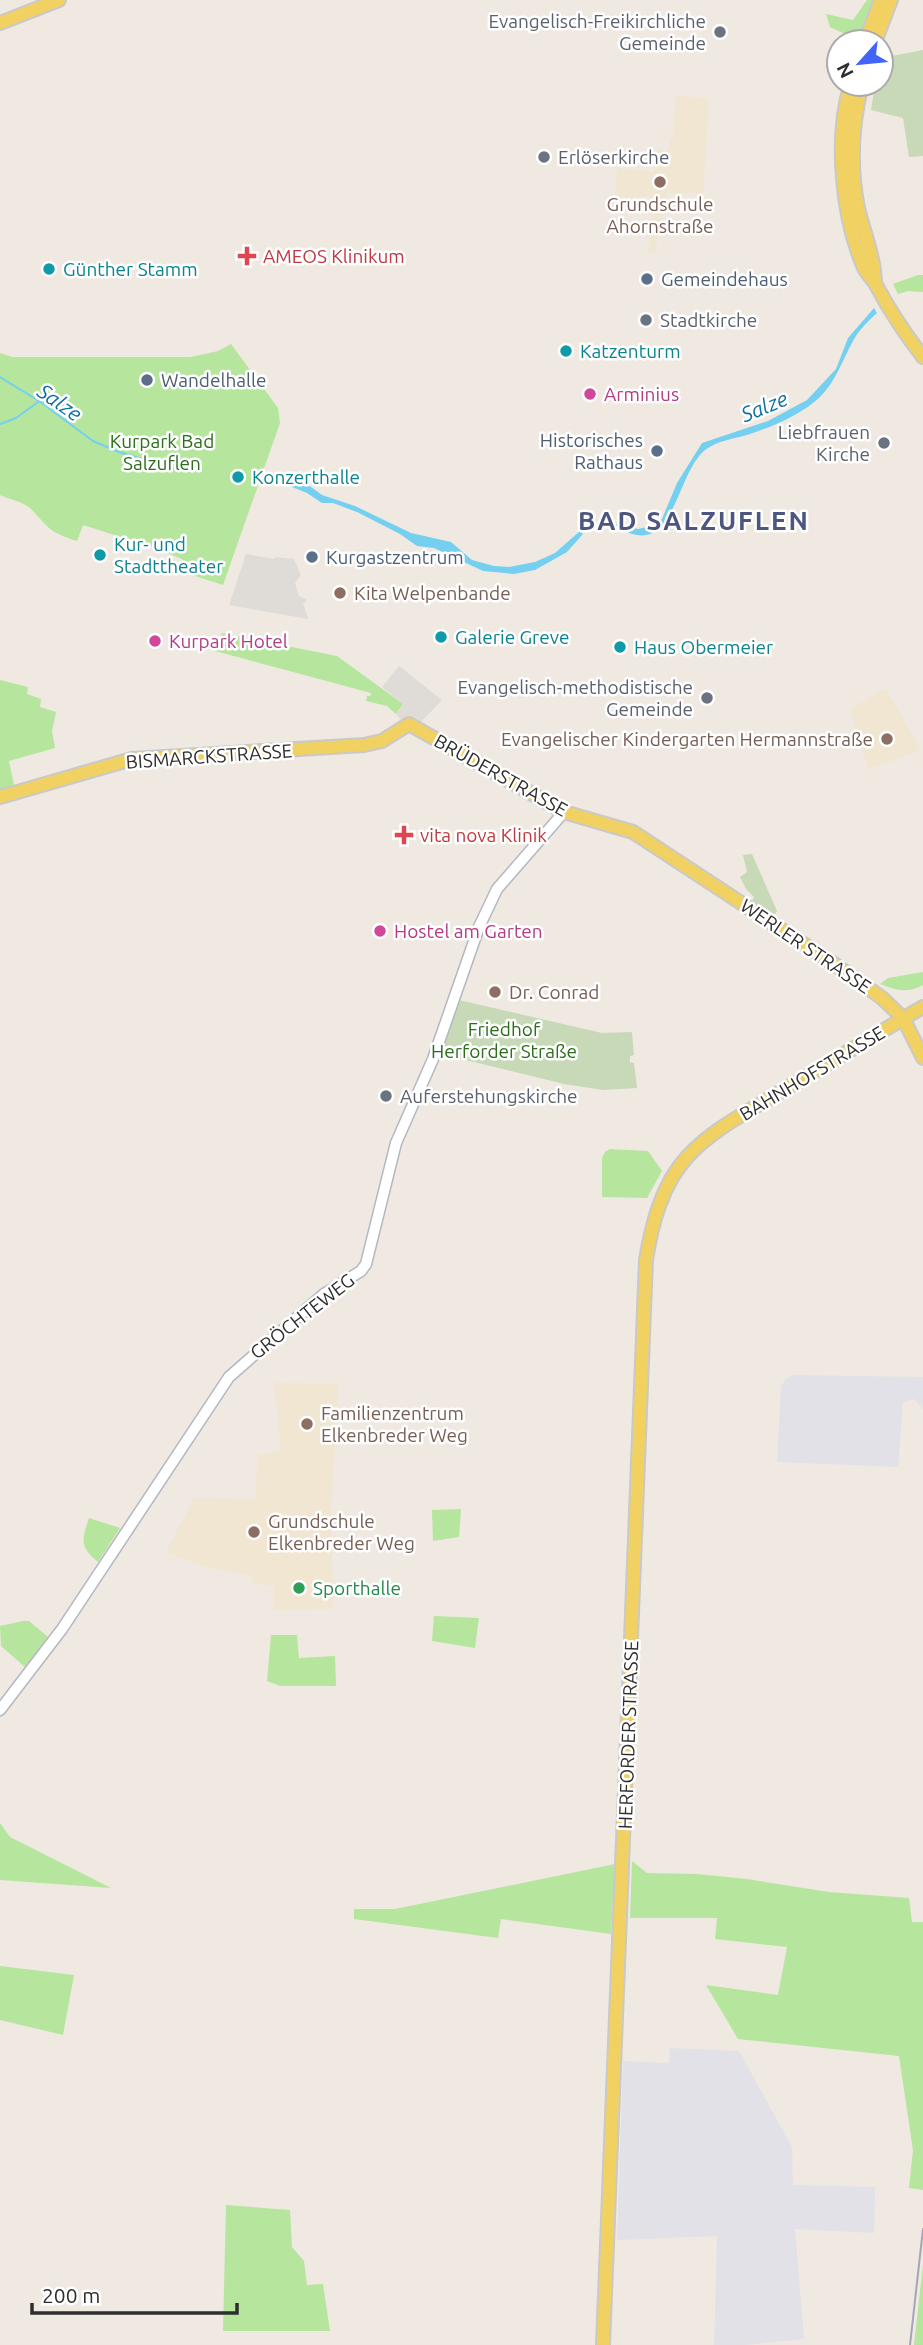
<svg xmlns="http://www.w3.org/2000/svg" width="923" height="2345" viewBox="0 0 923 2345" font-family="Ubuntu,sans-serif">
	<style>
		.industrial { fill: #e3e1e8 }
		.education { fill: #f0e6d1 }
		.green { fill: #b6e59e }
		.cemetery { fill: #c8d9b8 }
		.plaza { fill: #dfdcd8 }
		.water { fill: #75cff0 }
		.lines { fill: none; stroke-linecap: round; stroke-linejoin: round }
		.stream { stroke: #75cff0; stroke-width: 2 }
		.minor-casing { stroke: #b4b7c1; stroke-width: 13 }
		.major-casing { stroke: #c9c9c9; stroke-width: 16 }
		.minor { stroke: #fff; stroke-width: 10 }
		.major { stroke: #f2d163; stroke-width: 12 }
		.rail { stroke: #a3a6b8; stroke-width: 2 }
		.worship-dot { fill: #6b7280; stroke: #fff; stroke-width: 2.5 }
		.education-dot { fill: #8d6e63; stroke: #fff; stroke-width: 2.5 }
		.health-dot { fill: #e0444e; stroke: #fff; stroke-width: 2.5 }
		.culture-dot { fill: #0f9aa8; stroke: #fff; stroke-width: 2.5 }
		.service-dot { fill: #5c6f8a; stroke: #fff; stroke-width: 2.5 }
		.hotel-dot { fill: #d1479c; stroke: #fff; stroke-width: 2.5 }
		.leisure-dot { fill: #2e9e5b; stroke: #fff; stroke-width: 2.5 }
		.labels { text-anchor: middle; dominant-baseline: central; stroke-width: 5; stroke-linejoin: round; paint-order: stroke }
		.worship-label { font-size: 19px; fill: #5b616d; stroke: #fff; text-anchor: end }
		.education-label { font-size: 19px; fill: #785e54; stroke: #fff; text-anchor: start }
		.health-label { font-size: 19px; fill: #be3a42; stroke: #fff; text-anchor: start }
		.culture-label { font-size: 19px; fill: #0d838f; stroke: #fff; text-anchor: start }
		.service-label { font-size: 19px; fill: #4e5e75; stroke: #fff; text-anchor: start }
		.hotel-label { font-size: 19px; fill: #b23c85; stroke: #fff; text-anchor: start }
		.park-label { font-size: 19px; fill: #2c6e1b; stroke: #fff }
		.street-label { font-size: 19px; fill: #2e2e2e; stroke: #fff }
		.leisure-label { font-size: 19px; fill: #27864d; stroke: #fff; text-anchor: start }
		.water-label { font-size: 21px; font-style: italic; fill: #0d6fa3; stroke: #fff }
		.district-label { font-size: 26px; font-weight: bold; letter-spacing: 2px; fill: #4d5680; stroke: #fff }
	</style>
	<rect width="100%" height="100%" fill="#efe9e1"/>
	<g class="industrial">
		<path d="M 794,1375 L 923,1377 L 923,1409 L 914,1399 L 903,1402 L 898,1467 L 777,1462 L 781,1386 L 786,1379 Z"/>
		<path d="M 670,2048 L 739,2051 L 792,2147 L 793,2185 L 875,2187 L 874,2233 L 795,2229 L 804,2339 L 746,2345 L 714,2345 L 717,2236 L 617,2240 L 623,2061 L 669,2063 Z"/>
	</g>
	<g class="education">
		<path d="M 676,95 L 709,99 L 703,193 L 667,193 L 655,252 L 648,253 L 651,218 L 649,196 L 615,199 L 617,168 L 655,172 L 658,149 L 668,150 L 670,138 L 673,138 Z"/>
		<path d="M 886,689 L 921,750 L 869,769 L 850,709 Z"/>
		<path d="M 274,1383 L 338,1384 L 331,1512 L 333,1605 L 328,1609 L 274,1610 L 273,1586 L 252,1583 L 253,1576 L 205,1567 L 166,1552 L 194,1498 L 255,1500 L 258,1455 L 281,1451 Z"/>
	</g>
	<g class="green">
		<path d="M 867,0 L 874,0 L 865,26 L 858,35 L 851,37 L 830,27 L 826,14 L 853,20 Z"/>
		<path d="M 918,275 L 923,275 L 923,292 L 908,291 L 898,294 L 893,284 Z"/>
		<path d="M 231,344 L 278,408 L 280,423 L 223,585 L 186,573 L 182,559 L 167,553 L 160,547 L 149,546 L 83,525 L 77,541 C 49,532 50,529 31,509 C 24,502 9,499 0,495 L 0,353 L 12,357 L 191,357 L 218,351 Z"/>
		<path d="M 222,633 L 337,656 L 403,704 L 396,714 L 387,706 L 366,701 L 367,696 L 370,696 L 371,693 L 215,651 Z"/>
		<path d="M 0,680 L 28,687 L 27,694 L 41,699 L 40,707 L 56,712 L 52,731 L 55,748 L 9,761 L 15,790 L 0,793 Z"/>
		<path d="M 923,972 L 923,985 C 907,994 896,990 880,984 L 888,978 Z"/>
		<path d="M 610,1149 L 648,1151 L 662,1171 L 647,1198 L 602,1197 L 602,1158 L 605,1152 Z"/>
		<path d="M 461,1509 L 459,1537 L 433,1541 L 432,1510 Z"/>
		<path d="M 89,1518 L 120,1528 L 98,1562 C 79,1547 82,1539 89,1518 Z"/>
		<path d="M 434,1616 L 479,1618 L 475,1648 L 432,1641 Z"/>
		<path d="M 23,1621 L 29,1621 L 48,1637 L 25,1667 L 1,1646 L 0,1626 Z"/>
		<path d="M 271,1635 L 297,1635 L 299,1658 L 335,1656 L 336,1686 L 280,1686 L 267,1681 Z"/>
		<path d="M 0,1823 L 10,1837 L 111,1888 L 0,1880 Z"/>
		<path d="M 632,1861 L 647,1873 L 697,1874 L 747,1879 L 829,1892 L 909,1898 L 912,1922 L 923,1922 L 923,2190 L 909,2188 L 913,2150 L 899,2056 L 738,2039 L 706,1985 L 778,1995 L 787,1947 L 715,1939 L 717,1918 L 630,1918 Z"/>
		<path d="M 615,1864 L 611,1934 L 501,1919 L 498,1938 L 354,1919 L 354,1909 L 395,1909 Z"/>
		<path d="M 0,1966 L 74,1975 L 63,2035 L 0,2020 Z"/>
		<path d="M 226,2205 L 290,2210 L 292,2247 L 304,2261 L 307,2285 L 323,2284 L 330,2331 L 223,2331 Z"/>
		<path d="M 923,2264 L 923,2345 L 914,2345 Z"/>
	</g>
	<g class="cemetery">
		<path d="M 923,50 L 923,156 L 909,157 L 903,118 L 871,110 L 875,84 L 881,84 L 881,58 Z"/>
		<path d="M 752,854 L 777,911 L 773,917 L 751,903 L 754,897 L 746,889 L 740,877 L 747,872 L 743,855 Z"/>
		<path d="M 459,1000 L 602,1033 L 632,1032 L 634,1055 L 630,1056 L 630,1062 L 634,1063 L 637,1088 L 603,1090 L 564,1084 L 441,1054 Z"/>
	</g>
	<g class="plaza">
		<path d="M 246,554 L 274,559 L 275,557 L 294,559 L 301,575 L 295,583 L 299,596 L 306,599 L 306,602 L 303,603 L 308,619 L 229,605 Z"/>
		<path d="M 399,666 L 442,700 L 419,724 L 408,718 L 402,721 L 396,714 L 403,704 L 382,687 Z"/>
	</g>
	<g class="water">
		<path d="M 874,308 L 877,313 C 868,321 859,330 853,341 C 841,363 834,387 813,403 C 795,417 771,427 750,434 C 735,439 718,440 705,450 C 674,476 675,564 616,526 L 617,523 L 638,529 L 655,525 L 662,519 L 677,483 L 702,443 L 768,421 L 807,400 L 836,369 L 848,338 Z"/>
		<path d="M 283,477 L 307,484 L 322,495 L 355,506 L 411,533 L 451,542 L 472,560 L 494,566 L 509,567 L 535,562 L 555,553 L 580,531 L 583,534 L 567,552 L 535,570 L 514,574 L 483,571 L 434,548 L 417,546 L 400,534 L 357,512 L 333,503 L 322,503 L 307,493 L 282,483 Z"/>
	</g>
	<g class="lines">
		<g class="stream">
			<path d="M 0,377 L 39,401 L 93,441 L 119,452 L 146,460 L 187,459"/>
			<path d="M 0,424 L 16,418 L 38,402"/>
		</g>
		<defs>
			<path id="minor" d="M 0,1710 L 62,1629 L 229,1377 L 324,1294 L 361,1271 L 366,1264 L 396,1143 L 433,1059 L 479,927 L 497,889 L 564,812"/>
			<g id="major">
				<path d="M 0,23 L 59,0"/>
				<path d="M 865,42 L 881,0"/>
				<path d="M 875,42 L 891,0"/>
				<path d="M 851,84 C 834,137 842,217 864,268 C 867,274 873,279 876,285 C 890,311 905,334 923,357"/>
				<path d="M 862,84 C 852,124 850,168 858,208 C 864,233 874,256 875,282"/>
				<path d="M 0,797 L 132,759 L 364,745 L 382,741 L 409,724 L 564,812 L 633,832 L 837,966 L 882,998 L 903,1018 L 923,1058"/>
				<path d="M 603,2345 L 646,1260 C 652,1223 662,1184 688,1156 C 713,1129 749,1111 780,1092 C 828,1064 875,1035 923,1007"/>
			</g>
		</defs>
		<use href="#minor" class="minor-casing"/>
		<use href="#major" class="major-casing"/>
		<use href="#minor" class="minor"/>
		<use href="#major" class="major"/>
		<path class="rail" d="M 910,2345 L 923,2229"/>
	</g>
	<g class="worship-dot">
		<circle cx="720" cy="32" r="7"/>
		<circle cx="544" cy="157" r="7"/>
		<circle cx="646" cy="320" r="7"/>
		<circle cx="884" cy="443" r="7"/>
		<circle cx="707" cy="698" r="7"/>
		<circle cx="386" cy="1096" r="7"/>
	</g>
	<g class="education-dot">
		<circle cx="660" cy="182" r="7"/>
		<circle cx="340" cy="593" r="7"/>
		<circle cx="887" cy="739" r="7"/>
		<circle cx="495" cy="992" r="7"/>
		<circle cx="307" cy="1424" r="7"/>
		<circle cx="254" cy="1532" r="7"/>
	</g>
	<g class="health-dot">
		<path d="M243.5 245.5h7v7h7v7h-7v7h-7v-7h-7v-7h7z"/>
		<path d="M400.5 824.5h7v7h7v7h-7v7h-7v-7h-7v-7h7z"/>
	</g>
	<g class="culture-dot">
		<circle cx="49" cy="269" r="7"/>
		<circle cx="566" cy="351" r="7"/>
		<circle cx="238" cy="477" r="7"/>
		<circle cx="100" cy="555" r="7"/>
		<circle cx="441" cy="637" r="7"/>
		<circle cx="620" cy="647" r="7"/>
	</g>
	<g class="service-dot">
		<circle cx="647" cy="279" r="7"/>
		<circle cx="147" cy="380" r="7"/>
		<circle cx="657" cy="451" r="7"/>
		<circle cx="312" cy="557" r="7"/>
	</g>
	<g class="hotel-dot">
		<circle cx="590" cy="394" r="7"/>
		<circle cx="155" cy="641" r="7"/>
		<circle cx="380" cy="931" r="7"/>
	</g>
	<circle class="leisure-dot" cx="299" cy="1588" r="7"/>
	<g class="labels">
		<g class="worship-label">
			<text x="706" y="21">Evangelisch-Freikirchliche<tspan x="706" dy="22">Gemeinde</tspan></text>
			<text x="558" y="157" text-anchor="start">Erlöserkirche</text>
			<text x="660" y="320" text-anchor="start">Stadtkirche</text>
			<text x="870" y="432">Liebfrauen<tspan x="870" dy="22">Kirche</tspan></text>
			<text x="693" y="687">Evangelisch-methodistische<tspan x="693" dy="22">Gemeinde</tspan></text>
			<text x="400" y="1096" text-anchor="start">Auferstehungskirche</text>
		</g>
		<g class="education-label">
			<text x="660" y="204" text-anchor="middle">Grundschule<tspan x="660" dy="22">Ahornstraße</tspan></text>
			<text x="354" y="593">Kita Welpenbande</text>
			<text x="873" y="739" text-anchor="end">Evangelischer Kindergarten Hermannstraße</text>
			<text x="509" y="992">Dr. Conrad</text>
			<text x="321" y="1413">Familienzentrum<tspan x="321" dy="22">Elkenbreder Weg</tspan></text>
			<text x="268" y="1521">Grundschule<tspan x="268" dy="22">Elkenbreder Weg</tspan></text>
		</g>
		<g class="health-label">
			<text x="263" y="256">AMEOS Klinikum</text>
			<text x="420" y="835">vita nova Klinik</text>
		</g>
		<g class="culture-label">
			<text x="63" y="269">Günther Stamm</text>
			<text x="580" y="351">Katzenturm</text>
			<text x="252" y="477">Konzerthalle</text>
			<text x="114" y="544">Kur- und<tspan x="114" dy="22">Stadttheater</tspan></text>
			<text x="455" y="637">Galerie Greve</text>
			<text x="634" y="647">Haus Obermeier</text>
		</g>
		<g class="service-label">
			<text x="661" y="279">Gemeindehaus</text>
			<text x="161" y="380">Wandelhalle</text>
			<text x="643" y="440" text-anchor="end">Historisches<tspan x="643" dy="22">Rathaus</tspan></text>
			<text x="326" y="557">Kurgastzentrum</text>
		</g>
		<g class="hotel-label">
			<text x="604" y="394">Arminius</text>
			<text x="169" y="641">Kurpark Hotel</text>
			<text x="394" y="931">Hostel am Garten</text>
		</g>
		<g class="park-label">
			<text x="162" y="441">Kurpark Bad<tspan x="162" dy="22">Salzuflen</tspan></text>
			<text x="504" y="1029">Friedhof<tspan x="504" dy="22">Herforder Straße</tspan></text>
		</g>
		<g class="street-label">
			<text transform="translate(209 756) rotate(-4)">BISMARCKSTRASSE</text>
			<text transform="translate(501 775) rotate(29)">BRÜDERSTRASSE</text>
			<text transform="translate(806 946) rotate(34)">WERLER STRASSE</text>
			<text transform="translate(812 1073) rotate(-31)">BAHNHOFSTRASSE</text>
			<text transform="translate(302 1316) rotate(-38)">GRÖCHTEWEG</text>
			<text transform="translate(628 1735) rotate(-88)">HERFORDER STRASSE</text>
		</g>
		<g class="leisure-label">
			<text x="313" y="1588">Sporthalle</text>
		</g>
		<g class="water-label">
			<text transform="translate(60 402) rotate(35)">Salze</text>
			<text transform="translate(764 406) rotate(-22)">Salze</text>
		</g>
		<g class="district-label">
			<text x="694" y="520">BAD SALZUFLEN</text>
		</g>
	</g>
	<g transform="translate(860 63) rotate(243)"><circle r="33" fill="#ffffff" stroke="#ababab" stroke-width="2"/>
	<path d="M0-5L12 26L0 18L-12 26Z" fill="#4264fb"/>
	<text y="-10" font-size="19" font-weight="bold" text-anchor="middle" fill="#2e2e2e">N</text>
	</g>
	<path d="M32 2303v10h205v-10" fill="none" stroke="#2e2e2e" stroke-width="3.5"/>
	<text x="42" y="2303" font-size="21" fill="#2e2e2e" stroke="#ffffff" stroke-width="5" paint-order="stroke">200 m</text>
</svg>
